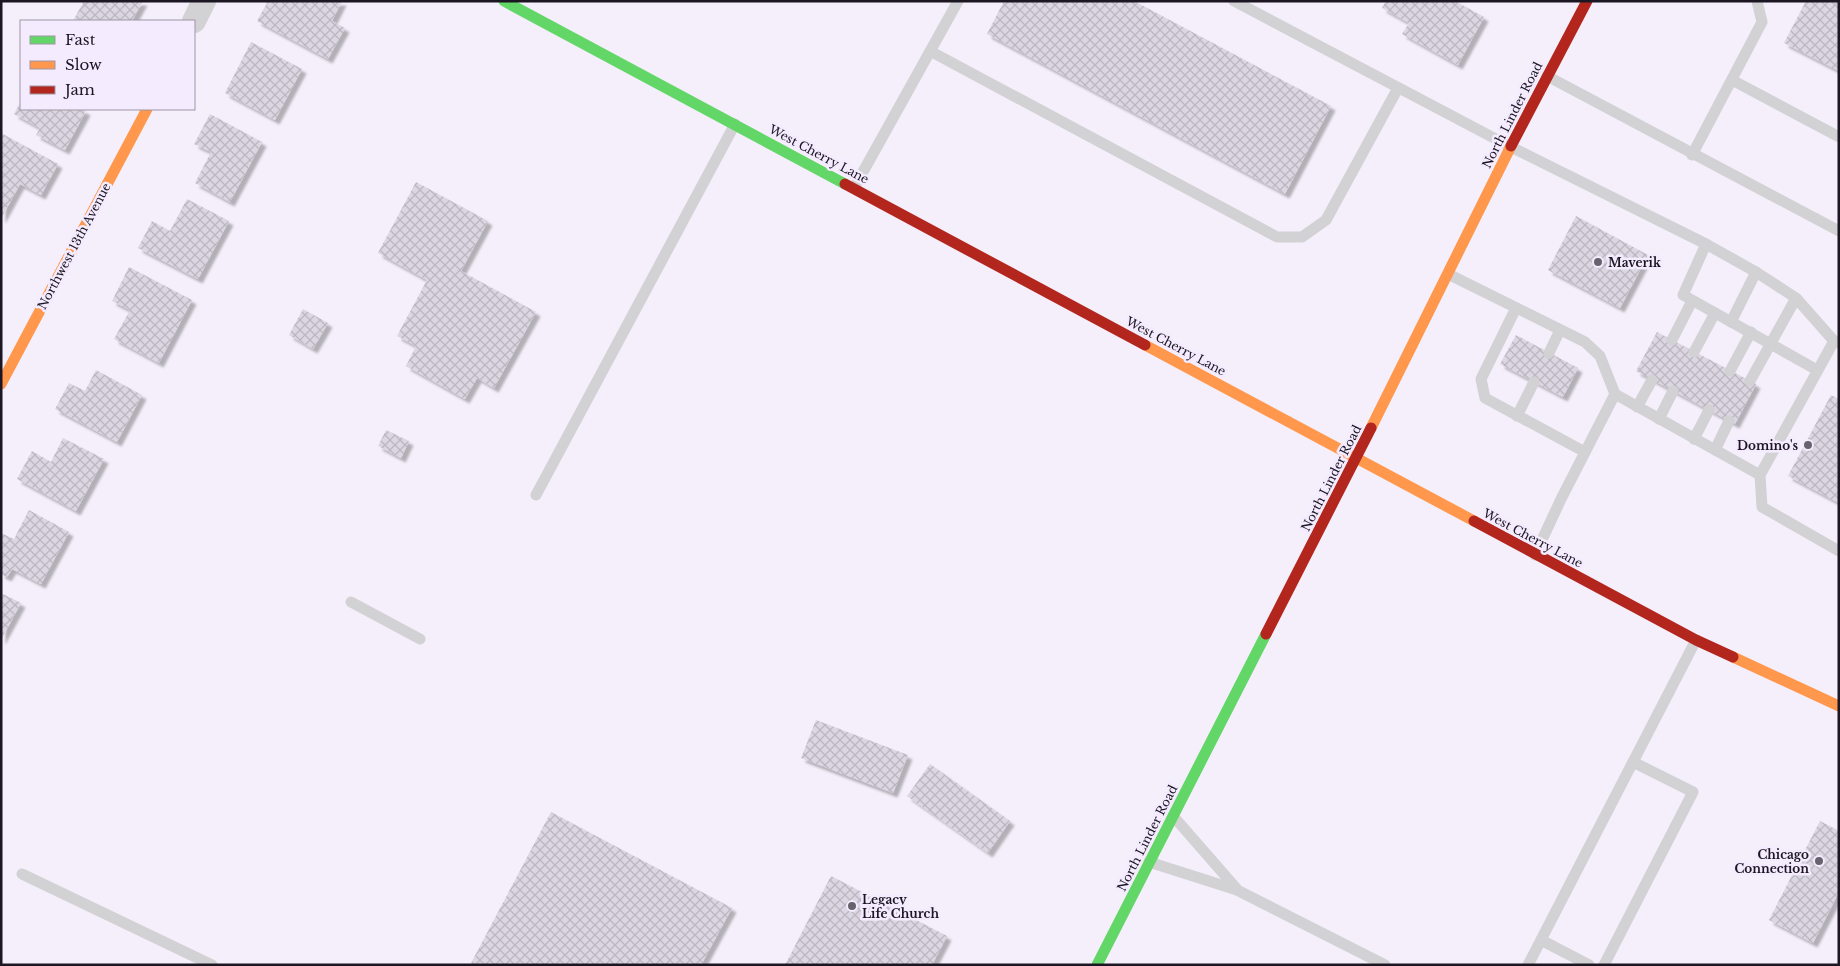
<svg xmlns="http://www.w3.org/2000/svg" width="1840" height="966" viewBox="0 0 1840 966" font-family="'Libre Baskerville',serif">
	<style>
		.building { fill: url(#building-cross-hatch); filter: url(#shadow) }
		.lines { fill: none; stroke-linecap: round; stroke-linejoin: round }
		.lane { stroke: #d2d1d4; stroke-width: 11 }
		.street { stroke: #d2d1d4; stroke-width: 24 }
		.fast { stroke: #63d668; stroke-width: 11 }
		.slow { stroke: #ff974d; stroke-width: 11 }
		.jam { stroke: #b3261e; stroke-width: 11 }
		.poi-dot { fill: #68626e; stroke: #f4ebfe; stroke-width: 2 }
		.labels { text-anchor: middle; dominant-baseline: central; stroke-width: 5; stroke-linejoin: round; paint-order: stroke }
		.street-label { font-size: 12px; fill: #1c1622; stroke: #f4ebfe }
		.poi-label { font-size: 12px; font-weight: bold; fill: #1c1622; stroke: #f4ebfe; text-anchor: start }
	</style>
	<defs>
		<pattern id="building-cross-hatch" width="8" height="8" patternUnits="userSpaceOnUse" patternTransform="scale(1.25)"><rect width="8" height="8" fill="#dbd6e1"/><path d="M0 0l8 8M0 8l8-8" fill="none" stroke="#bbb7c1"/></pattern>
		<filter id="shadow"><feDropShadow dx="4.5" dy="4.5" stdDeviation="1" flood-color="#0004"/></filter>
	</defs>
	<rect width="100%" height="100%" fill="#f4effa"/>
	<g class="building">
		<path d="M 84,1 L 143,1 L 132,21 L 73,21 Z"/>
		<path d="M 268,1 L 293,1 L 296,3 L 297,1 L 342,1 L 332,21 L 345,28 L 328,59 L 257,21 Z"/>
		<path d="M 1004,1 L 1134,1 L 1331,106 L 1285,194 L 987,34 Z"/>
		<path d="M 1386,1 L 1455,1 L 1484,17 L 1458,65 L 1402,34 L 1409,23 L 1382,8 Z"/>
		<path d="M 1806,1 L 1839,1 L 1839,71 L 1784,43 Z"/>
		<path d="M 251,42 L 302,69 L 275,120 L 225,93 Z"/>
		<path d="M 21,101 L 21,109 L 82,109 L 86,111 L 65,150 L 36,135 L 40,128 L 14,114 Z"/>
		<path d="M 210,114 L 262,142 L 230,202 L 195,183 L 211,152 L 194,144 Z"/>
		<path d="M 1,133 L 58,164 L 41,195 L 20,184 L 1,219 Z"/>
		<path d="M 416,182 L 488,221 L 461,271 L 536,312 L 494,388 L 477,378 L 465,399 L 406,366 L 416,346 L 397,336 L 427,280 L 378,253 Z"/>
		<path d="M 187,199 L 229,221 L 198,279 L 138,248 L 152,221 L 170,231 Z"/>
		<path d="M 1576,216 L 1648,255 L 1620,308 L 1548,270 Z"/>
		<path d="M 129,267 L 192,300 L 159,363 L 114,339 L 130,310 L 112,301 Z"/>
		<path d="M 303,309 L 328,323 L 313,349 L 289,335 Z"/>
		<path d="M 1657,332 L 1756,384 L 1735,424 L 1636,371 Z"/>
		<path d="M 1516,335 L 1578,368 L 1563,397 L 1500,364 Z"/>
		<path d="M 96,370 L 142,395 L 117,442 L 55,409 L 69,383 L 85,391 Z"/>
		<path d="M 1831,395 L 1839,399 L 1839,503 L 1788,476 Z"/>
		<path d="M 386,430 L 409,441 L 401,458 L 378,446 Z"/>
		<path d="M 63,438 L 104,459 L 76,511 L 17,479 L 32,451 L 51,462 Z"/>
		<path d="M 29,510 L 69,532 L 41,584 L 12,569 L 7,577 L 1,574 L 1,533 L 14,539 Z"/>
		<path d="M 1,593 L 21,603 L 1,640 Z"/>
		<path d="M 816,720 L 908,755 L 893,793 L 801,758 Z"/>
		<path d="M 930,764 L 1010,821 L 988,853 L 907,796 Z"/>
		<path d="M 551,812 L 732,908 L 701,965 L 470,965 Z"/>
		<path d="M 1820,821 L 1839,831 L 1839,892 L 1813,943 L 1769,920 Z"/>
		<path d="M 831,876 L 947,936 L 932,965 L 785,965 Z"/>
	</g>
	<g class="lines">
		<g class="lane">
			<path d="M 1234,1 L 1511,147 L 1706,244 L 1756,272 L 1796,298 L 1834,341 L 1839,343"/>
			<path d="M 930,51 L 1277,237 L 1302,237 L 1326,220 L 1398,88"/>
			<path d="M 1547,76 L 1839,231"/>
			<path d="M 1732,80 L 1839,137"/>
			<path d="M 1692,155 L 1762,22 L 1757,1"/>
			<path d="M 854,188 L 958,1"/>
			<path d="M 1706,244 L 1683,295 L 1817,370"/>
			<path d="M 1448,274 L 1585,342 L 1600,356 L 1615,394 L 1760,475 L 1762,507 L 1839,551"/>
			<path d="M 1516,308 L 1481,379 L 1485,398 L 1585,452"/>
			<path d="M 1731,322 L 1756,272"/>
			<path d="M 1672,340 L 1692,301"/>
			<path d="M 1694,352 L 1715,313"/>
			<path d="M 1549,353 L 1560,330"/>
			<path d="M 1730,371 L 1751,332"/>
			<path d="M 1750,381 L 1796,298"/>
			<path d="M 1637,407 L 1652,380"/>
			<path d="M 1517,416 L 1534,382"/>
			<path d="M 1659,419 L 1673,391"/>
			<path d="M 1694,439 L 1709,410"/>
			<path d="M 1715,450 L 1729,421"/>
			<path d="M 1760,475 L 1834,341"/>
			<path d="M 536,495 L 735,124"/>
			<path d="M 1535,555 L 1561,499 L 1615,394"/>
			<path d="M 351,602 L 420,639"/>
			<path d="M 1174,817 L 1236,888"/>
			<path d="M 1149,862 L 1237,890 L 1385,965"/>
			<path d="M 22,874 L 212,965"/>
			<path d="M 1541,940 L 1589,965"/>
			<path d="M 1528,965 L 1696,640"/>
			<path d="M 1604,965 L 1693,792 L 1633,762"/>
		</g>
		<path class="street" d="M 194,21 L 204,1"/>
		<g class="fast">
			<path d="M 504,1 L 845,184"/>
			<path d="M 1097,965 L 1266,634"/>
		</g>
		<g class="slow">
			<path d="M 1145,345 L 1474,521"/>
			<path d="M 1,384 L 147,109"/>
			<path d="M 1371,428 L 1511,146"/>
			<path d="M 1733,657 L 1839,706"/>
		</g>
		<g class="jam">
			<path d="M 1511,146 L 1587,1"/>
			<path d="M 845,184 L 1145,345"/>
			<path d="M 1474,521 L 1696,640 L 1733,657"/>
			<path d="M 1266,634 L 1371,428"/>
		</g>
	</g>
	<g class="poi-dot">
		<circle cx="1598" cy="262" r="5"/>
		<circle cx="1808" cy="445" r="5"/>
		<circle cx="1819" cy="861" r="5"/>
		<circle cx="852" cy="906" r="5"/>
	</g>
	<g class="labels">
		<g class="street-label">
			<text transform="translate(1512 115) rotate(-63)">North Linder Road</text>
			<text transform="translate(819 154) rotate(28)">West Cherry Lane</text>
			<text transform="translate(74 246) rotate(-62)">Northwest 13th Avenue</text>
			<text transform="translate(1176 346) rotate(28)">West Cherry Lane</text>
			<text transform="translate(1331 478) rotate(-63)">North Linder Road</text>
			<text transform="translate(1533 538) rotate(28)">West Cherry Lane</text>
			<text transform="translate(1147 838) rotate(-63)">North Linder Road</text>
		</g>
		<g class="poi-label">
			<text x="1608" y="262">Maverik</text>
			<text x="1798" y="445" text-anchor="end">Domino's</text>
			<text x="1809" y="854" text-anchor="end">Chicago<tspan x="1809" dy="14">Connection</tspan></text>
			<text x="862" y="899">Legacy<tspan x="862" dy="14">Life Church</tspan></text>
		</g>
	</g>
	<rect width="1840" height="966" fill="none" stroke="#1c1622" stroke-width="5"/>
	<rect x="20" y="20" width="175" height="90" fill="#f4ebfe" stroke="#9e96a6"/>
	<rect x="30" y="36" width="25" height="8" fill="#63d668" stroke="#9e96a6"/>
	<text x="65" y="45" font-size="15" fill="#1c1622">Fast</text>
	<rect x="30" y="61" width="25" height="8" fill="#ff974d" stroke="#9e96a6"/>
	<text x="65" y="70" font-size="15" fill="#1c1622">Slow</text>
	<rect x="30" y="86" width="25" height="8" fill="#b3261e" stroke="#9e96a6"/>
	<text x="65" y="95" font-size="15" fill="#1c1622">Jam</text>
</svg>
